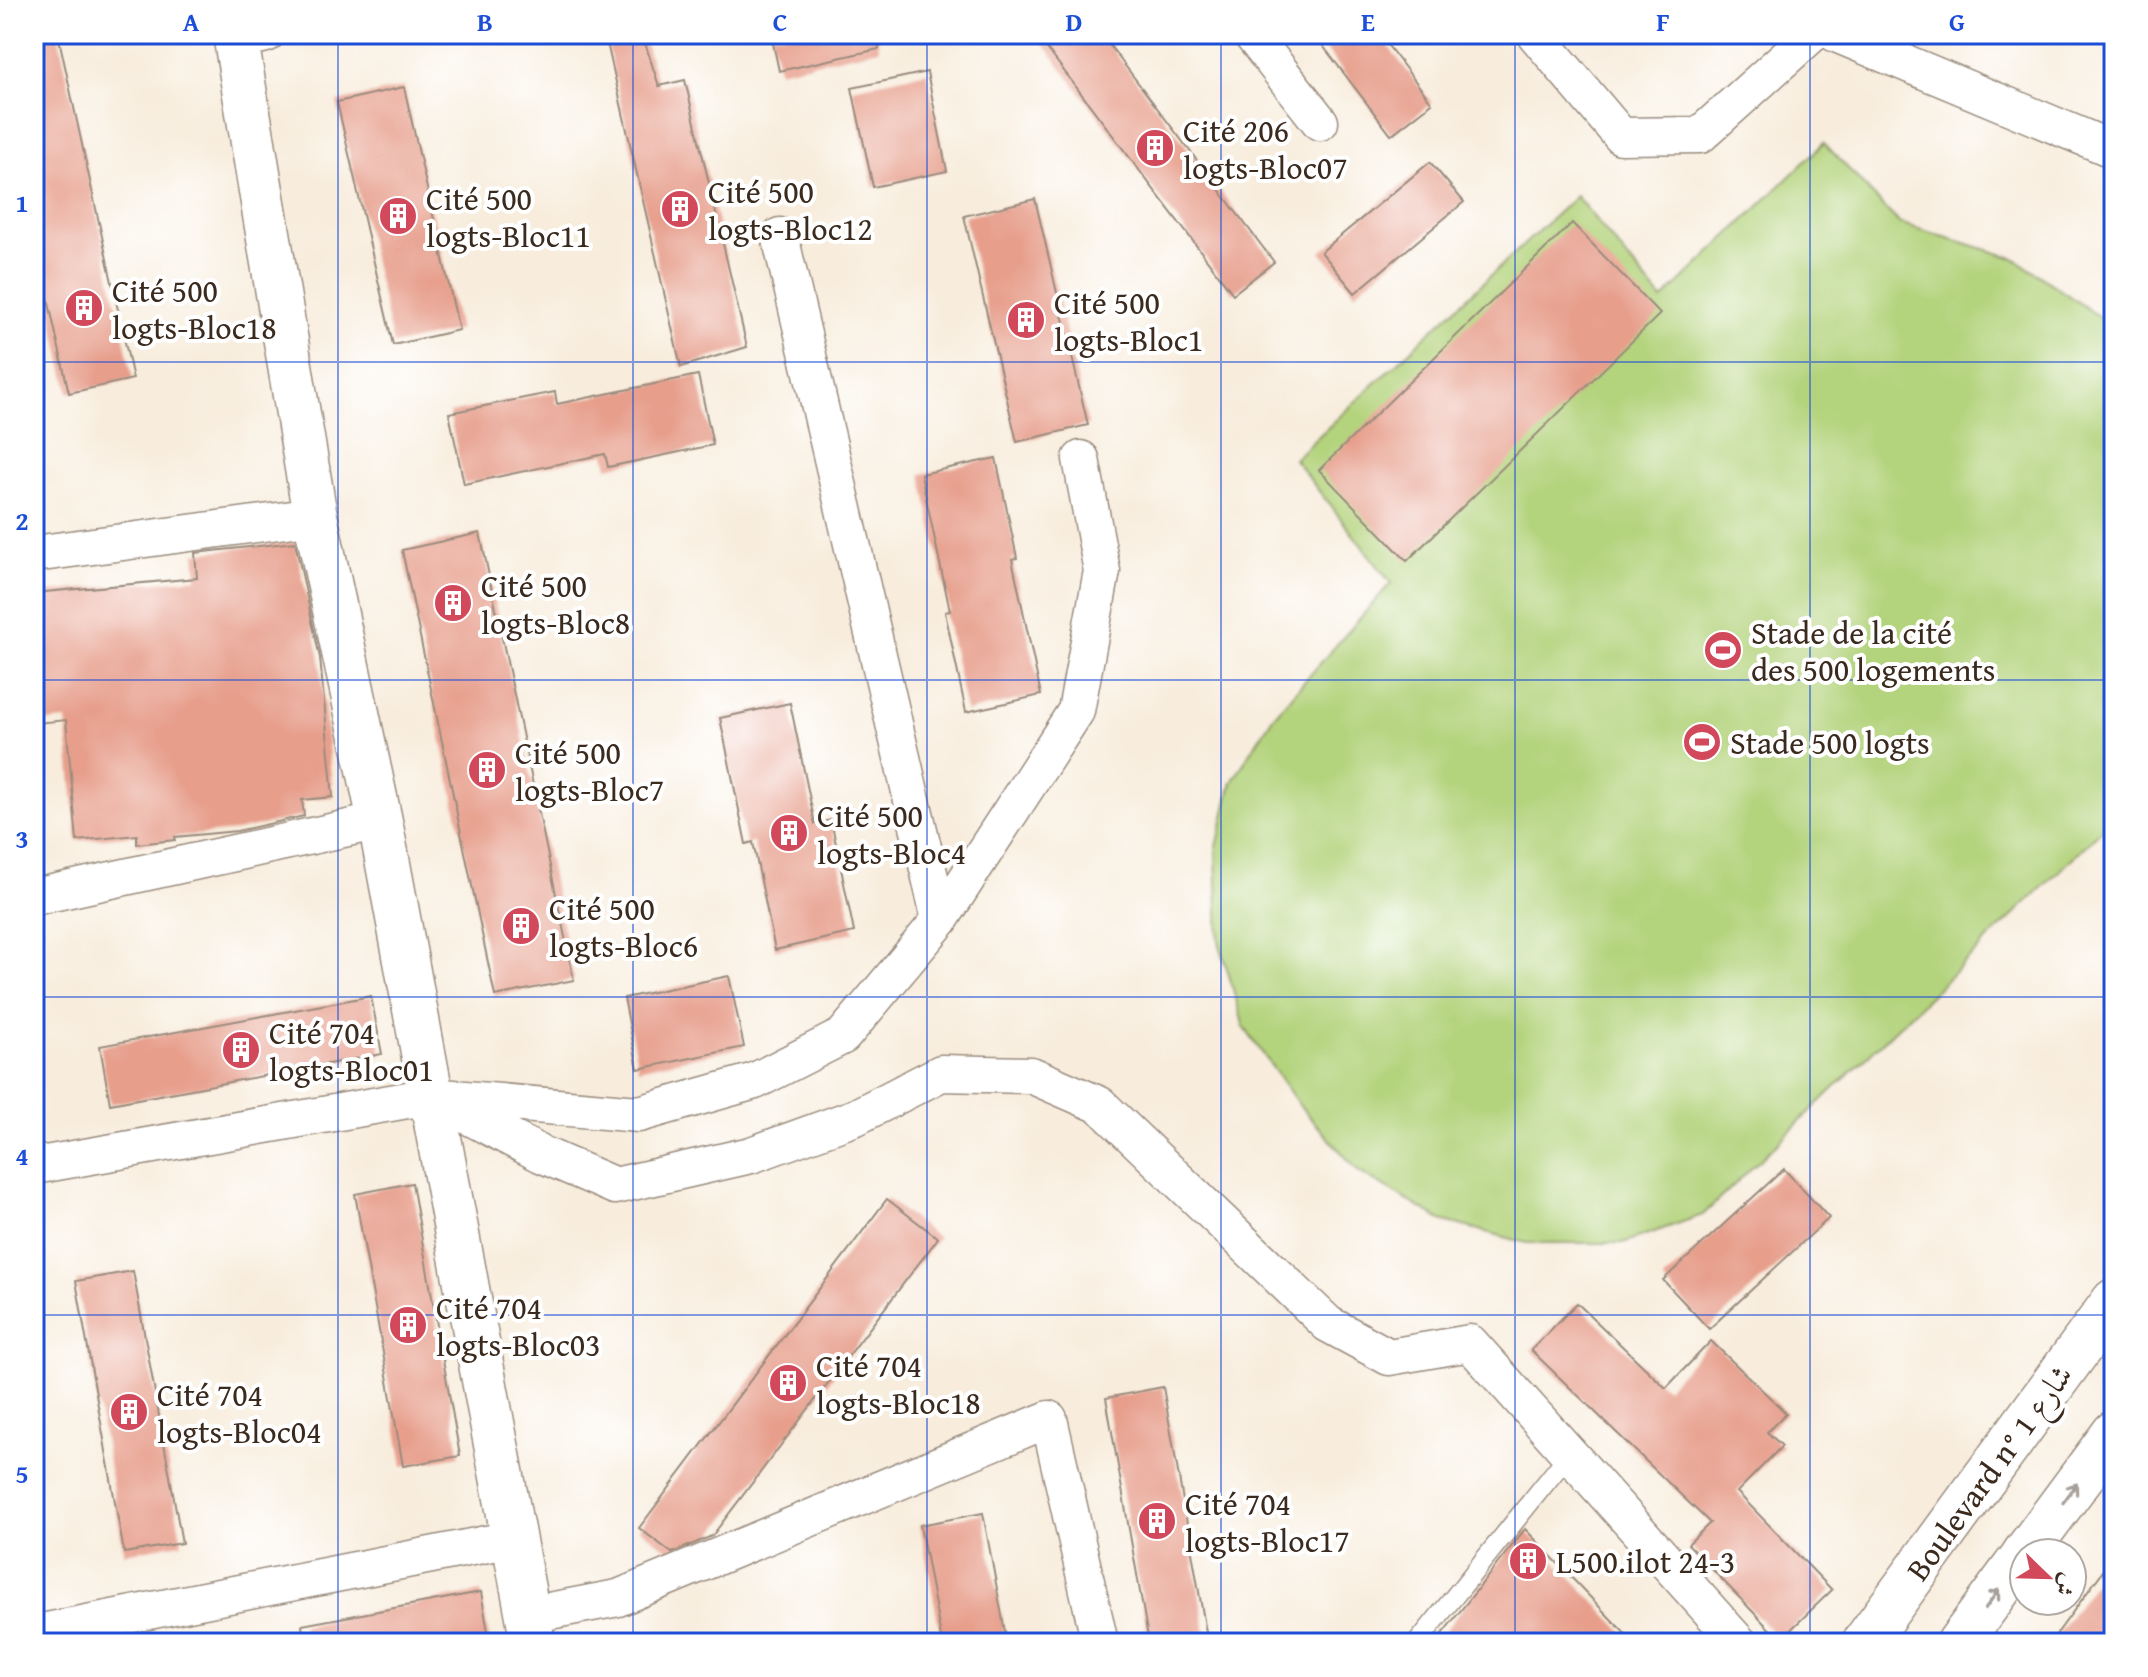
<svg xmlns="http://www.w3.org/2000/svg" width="2148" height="1677" viewBox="0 0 2148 1677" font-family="'Gentium Book Plus',Amiri,serif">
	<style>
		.green { fill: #b3d37b; stroke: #777e4c; stroke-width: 2 }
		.building { fill: #e79f8c }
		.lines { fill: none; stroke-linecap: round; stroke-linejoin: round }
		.lane-casing { stroke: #9a8c7e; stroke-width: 21 }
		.street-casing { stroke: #9a8c7e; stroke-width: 39 }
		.secondary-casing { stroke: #9a8c7e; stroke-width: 47 }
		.lane { stroke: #fff; stroke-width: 18 }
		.street { stroke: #fff; stroke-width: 36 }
		.secondary { stroke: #fff; stroke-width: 44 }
		.oneway { stroke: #a79f9a }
		.grid { fill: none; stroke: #1d4ed8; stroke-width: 2; stroke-opacity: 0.55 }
		.labels { text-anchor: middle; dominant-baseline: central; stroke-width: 8; stroke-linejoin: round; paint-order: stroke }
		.poi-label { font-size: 32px; fill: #3b2a1e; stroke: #fff; text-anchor: start }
		.street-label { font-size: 32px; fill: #3b2a1e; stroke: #fff }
		.neatline { fill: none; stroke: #1d4ed8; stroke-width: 3 }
		.grid-label { font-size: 26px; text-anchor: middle; font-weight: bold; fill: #1d4ed8 }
	</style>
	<rect width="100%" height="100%" fill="#fff"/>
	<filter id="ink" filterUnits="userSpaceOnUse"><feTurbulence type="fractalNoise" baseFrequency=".0125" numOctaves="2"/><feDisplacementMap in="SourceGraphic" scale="16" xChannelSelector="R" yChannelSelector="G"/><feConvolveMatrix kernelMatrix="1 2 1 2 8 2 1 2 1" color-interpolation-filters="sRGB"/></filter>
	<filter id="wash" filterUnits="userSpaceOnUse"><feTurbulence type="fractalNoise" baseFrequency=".006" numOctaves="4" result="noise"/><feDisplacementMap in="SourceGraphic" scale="32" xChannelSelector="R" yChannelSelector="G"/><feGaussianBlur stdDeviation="1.8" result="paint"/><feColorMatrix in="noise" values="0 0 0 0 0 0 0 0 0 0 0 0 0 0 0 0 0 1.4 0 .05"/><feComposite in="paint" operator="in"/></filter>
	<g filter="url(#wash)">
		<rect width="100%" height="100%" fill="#f8eddd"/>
		<path class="green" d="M 1824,143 L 1899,223 L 2014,258 L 2114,327 L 2114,818 L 1703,1215 L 1623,1243 L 1527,1243 L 1441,1220 L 1359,1172 L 1299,1105 L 1244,1027 L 1219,941 L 1216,851 L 1232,782 L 1273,717 L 1391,583 L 1294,459 L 1576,196 L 1662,300 Z"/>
		<g id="blocks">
			<g class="building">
				<path d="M 34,34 L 58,34 L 133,379 L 69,393 L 34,236 Z"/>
				<path d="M 605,34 L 642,34 L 659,86 L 685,80 L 747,347 L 681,367 Z"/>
				<path d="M 771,34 L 878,34 L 879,49 L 779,71 Z"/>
				<path d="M 1036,34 L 1101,34 L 1274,262 L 1233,294 Z"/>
				<path d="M 1314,34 L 1379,34 L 1432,103 L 1391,135 Z"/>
				<path d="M 927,72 L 947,171 L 873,187 L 852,88 Z"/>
				<path d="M 404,87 L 459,330 L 393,345 L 337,102 Z"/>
				<path d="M 1430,162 L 1464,202 L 1355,293 L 1321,252 Z"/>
				<path d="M 1035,199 L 1088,425 L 1017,442 L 964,216 Z"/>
				<path d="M 1572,223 L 1660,314 L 1407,561 L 1319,470 Z"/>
				<path d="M 698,375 L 713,445 L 608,467 L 605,454 L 464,484 L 449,413 L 555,392 L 557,404 Z"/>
				<path d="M 996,458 L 1017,558 L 1012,559 L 1041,695 L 966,712 L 945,612 L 950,611 L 921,474 Z"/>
				<path d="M 480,533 L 574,980 L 495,996 L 402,550 Z"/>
				<path d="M 295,542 L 320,658 L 333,797 L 302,800 L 304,816 L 237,831 L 175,837 L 175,840 L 137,844 L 137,835 L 77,841 L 66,720 L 37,723 L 34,697 L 34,593 L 197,578 L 195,553 Z"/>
				<path d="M 790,703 L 815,824 L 831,820 L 854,932 L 775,950 L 753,842 L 746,844 L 720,718 Z"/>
				<path d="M 729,976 L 744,1047 L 638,1069 L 624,998 Z"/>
				<path d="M 371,996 L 382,1054 L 110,1104 L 100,1046 Z"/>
				<path d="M 1784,1169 L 1829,1218 L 1709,1329 L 1663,1280 Z"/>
				<path d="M 412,1183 L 460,1456 L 403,1466 L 355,1194 Z"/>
				<path d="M 887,1199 L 938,1238 L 712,1536 L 672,1553 L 639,1528 Z"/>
				<path d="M 133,1271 L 182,1543 L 124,1553 L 76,1281 Z"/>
				<path d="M 1577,1303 L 1666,1388 L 1711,1341 L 1786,1413 L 1767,1432 L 1782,1446 L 1737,1492 L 1832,1590 L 1780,1640 L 1688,1544 L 1710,1523 L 1531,1350 Z"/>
				<path d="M 1163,1387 L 1208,1643 L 1149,1643 L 1106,1398 Z"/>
				<path d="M 983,1513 L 1007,1643 L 942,1643 L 920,1525 Z"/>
				<path d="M 1525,1529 L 1634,1643 L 1435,1643 Z"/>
				<path d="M 2114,1556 L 2114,1643 L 2050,1643 Z"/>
				<path d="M 481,1592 L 490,1643 L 304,1643 L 302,1625 Z"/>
			</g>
		</g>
	</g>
	<g filter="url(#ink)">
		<use href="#blocks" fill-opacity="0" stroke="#9a8c7e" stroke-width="2"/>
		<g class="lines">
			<defs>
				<path id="lane" d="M 1417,1643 L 1569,1454"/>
				<g id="street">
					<path d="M 1251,34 L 1320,122"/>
					<path d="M 1535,34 L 1621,136 L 1700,135 L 1812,34"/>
					<path d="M 1836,34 L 2114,150"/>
					<path d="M 237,41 L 266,34"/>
					<path d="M 780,236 L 940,920"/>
					<path d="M 34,554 L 315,516"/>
					<path d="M 34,897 L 380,821"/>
					<path d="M 430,1096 L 541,1154 L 615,1186 L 751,1155 L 856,1117 L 941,1073 L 1031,1075 L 1100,1105 L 1328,1324 L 1389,1357 L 1470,1343 L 1739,1643"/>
					<path d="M 34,1166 L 430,1096 L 639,1114 L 755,1081 L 843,1036 L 940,920 L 1076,711 L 1102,571 L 1081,459"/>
					<path d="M 528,1615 L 618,1598 L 1049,1419 L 1100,1643"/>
					<path d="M 37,1633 L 512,1539"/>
				</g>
				<g id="secondary">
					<path d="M 235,34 L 315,516 L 380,821 L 533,1643"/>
					<path d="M 2025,1553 L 2114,1433"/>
					<path d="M 1864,1643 L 2114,1301"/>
					<path d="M 1959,1643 L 2024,1555"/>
				</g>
			</defs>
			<use href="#lane" class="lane-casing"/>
			<use href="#street" class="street-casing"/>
			<use href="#secondary" class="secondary-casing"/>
			<use href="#lane" class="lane"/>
			<use href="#street" class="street"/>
			<use href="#secondary" class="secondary"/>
		</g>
		<defs><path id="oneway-shaft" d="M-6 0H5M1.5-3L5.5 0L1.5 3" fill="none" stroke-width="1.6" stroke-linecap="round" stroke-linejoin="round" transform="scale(2)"/></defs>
		<g class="oneway">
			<use href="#oneway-shaft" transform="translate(2070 1493) rotate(-54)"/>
			<use href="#oneway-shaft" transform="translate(1992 1599) rotate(-54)"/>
		</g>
	</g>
	<path class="grid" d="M 338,34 L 338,1643M 633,34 L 633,1643M 927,34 L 927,1643M 1221,34 L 1221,1643M 1515,34 L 1515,1643M 1810,34 L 1810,1643M 34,362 L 2114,362M 34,680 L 2114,680M 34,997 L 2114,997M 34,1315 L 2114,1315"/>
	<defs>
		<symbol id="building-disc" viewBox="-11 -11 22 22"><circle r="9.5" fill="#d1495b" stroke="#fff"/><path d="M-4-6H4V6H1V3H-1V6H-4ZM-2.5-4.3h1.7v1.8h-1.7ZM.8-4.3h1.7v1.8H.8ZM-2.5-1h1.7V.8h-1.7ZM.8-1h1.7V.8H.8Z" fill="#fff"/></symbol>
		<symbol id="stadium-disc" viewBox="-11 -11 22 22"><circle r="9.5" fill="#d1495b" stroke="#fff"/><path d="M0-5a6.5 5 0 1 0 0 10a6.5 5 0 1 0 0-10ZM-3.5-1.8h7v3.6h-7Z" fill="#fff"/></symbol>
	</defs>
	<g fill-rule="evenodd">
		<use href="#building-disc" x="1133" y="126" width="44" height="44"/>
		<use href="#building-disc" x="658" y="187" width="44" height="44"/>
		<use href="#building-disc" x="376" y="194" width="44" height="44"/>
		<use href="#building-disc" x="62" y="286" width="44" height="44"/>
		<use href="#building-disc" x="1004" y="298" width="44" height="44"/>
		<use href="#building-disc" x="431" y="581" width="44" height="44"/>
		<use href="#stadium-disc" x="1701" y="628" width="44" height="44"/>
		<use href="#stadium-disc" x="1680" y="720" width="44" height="44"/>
		<use href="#building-disc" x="465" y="748" width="44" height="44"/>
		<use href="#building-disc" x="767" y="811" width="44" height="44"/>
		<use href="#building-disc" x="499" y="904" width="44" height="44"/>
		<use href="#building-disc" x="219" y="1028" width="44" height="44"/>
		<use href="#building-disc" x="386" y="1303" width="44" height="44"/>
		<use href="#building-disc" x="766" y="1361" width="44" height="44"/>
		<use href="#building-disc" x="107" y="1390" width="44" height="44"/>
		<use href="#building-disc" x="1135" y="1499" width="44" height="44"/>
		<use href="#building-disc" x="1506" y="1539" width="44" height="44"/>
	</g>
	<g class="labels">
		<g class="poi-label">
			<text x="1183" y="130">Cité 206<tspan x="1183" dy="37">logts-Bloc07</tspan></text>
			<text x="708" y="191">Cité 500<tspan x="708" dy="37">logts-Bloc12</tspan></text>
			<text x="426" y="198">Cité 500<tspan x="426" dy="37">logts-Bloc11</tspan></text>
			<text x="112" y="290">Cité 500<tspan x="112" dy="37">logts-Bloc18</tspan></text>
			<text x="1054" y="302">Cité 500<tspan x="1054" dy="37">logts-Bloc1</tspan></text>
			<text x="481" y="585">Cité 500<tspan x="481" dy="37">logts-Bloc8</tspan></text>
			<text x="1751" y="632">Stade de la cité<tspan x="1751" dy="37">des 500 logements</tspan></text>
			<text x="1730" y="742">Stade 500 logts</text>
			<text x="515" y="752">Cité 500<tspan x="515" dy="37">logts-Bloc7</tspan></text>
			<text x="817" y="815">Cité 500<tspan x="817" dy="37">logts-Bloc4</tspan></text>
			<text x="549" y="908">Cité 500<tspan x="549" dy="37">logts-Bloc6</tspan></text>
			<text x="269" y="1032">Cité 704<tspan x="269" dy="37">logts-Bloc01</tspan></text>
			<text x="436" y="1307">Cité 704<tspan x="436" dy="37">logts-Bloc03</tspan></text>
			<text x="816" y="1365">Cité 704<tspan x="816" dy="37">logts-Bloc18</tspan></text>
			<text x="157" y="1394">Cité 704<tspan x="157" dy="37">logts-Bloc04</tspan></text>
			<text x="1185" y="1503">Cité 704<tspan x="1185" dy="37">logts-Bloc17</tspan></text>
			<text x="1556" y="1561">L500.ilot 24-3</text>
		</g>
		<g class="street-label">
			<text transform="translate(1989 1472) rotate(-54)">Boulevard n° شارع 1</text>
		</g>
	</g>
	<rect width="2148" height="1677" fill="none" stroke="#fff" stroke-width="88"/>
	<g transform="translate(2048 1577) rotate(113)"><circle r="38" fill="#ffffff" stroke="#b1aaa5" stroke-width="2"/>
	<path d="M0-6L14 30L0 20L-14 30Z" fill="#d1495b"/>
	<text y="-12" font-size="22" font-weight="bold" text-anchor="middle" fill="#3b2a1e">ش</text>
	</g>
	<rect x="44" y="44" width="2060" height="1589" class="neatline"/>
	<g class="grid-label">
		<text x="191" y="31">A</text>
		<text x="485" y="31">B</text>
		<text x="780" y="31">C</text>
		<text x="1074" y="31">D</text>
		<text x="1368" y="31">E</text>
		<text x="1663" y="31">F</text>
		<text x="1957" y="31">G</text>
		<text x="22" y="212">1</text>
		<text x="22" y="530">2</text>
		<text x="22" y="848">3</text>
		<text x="22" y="1165">4</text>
		<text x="22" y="1483">5</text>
	</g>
</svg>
